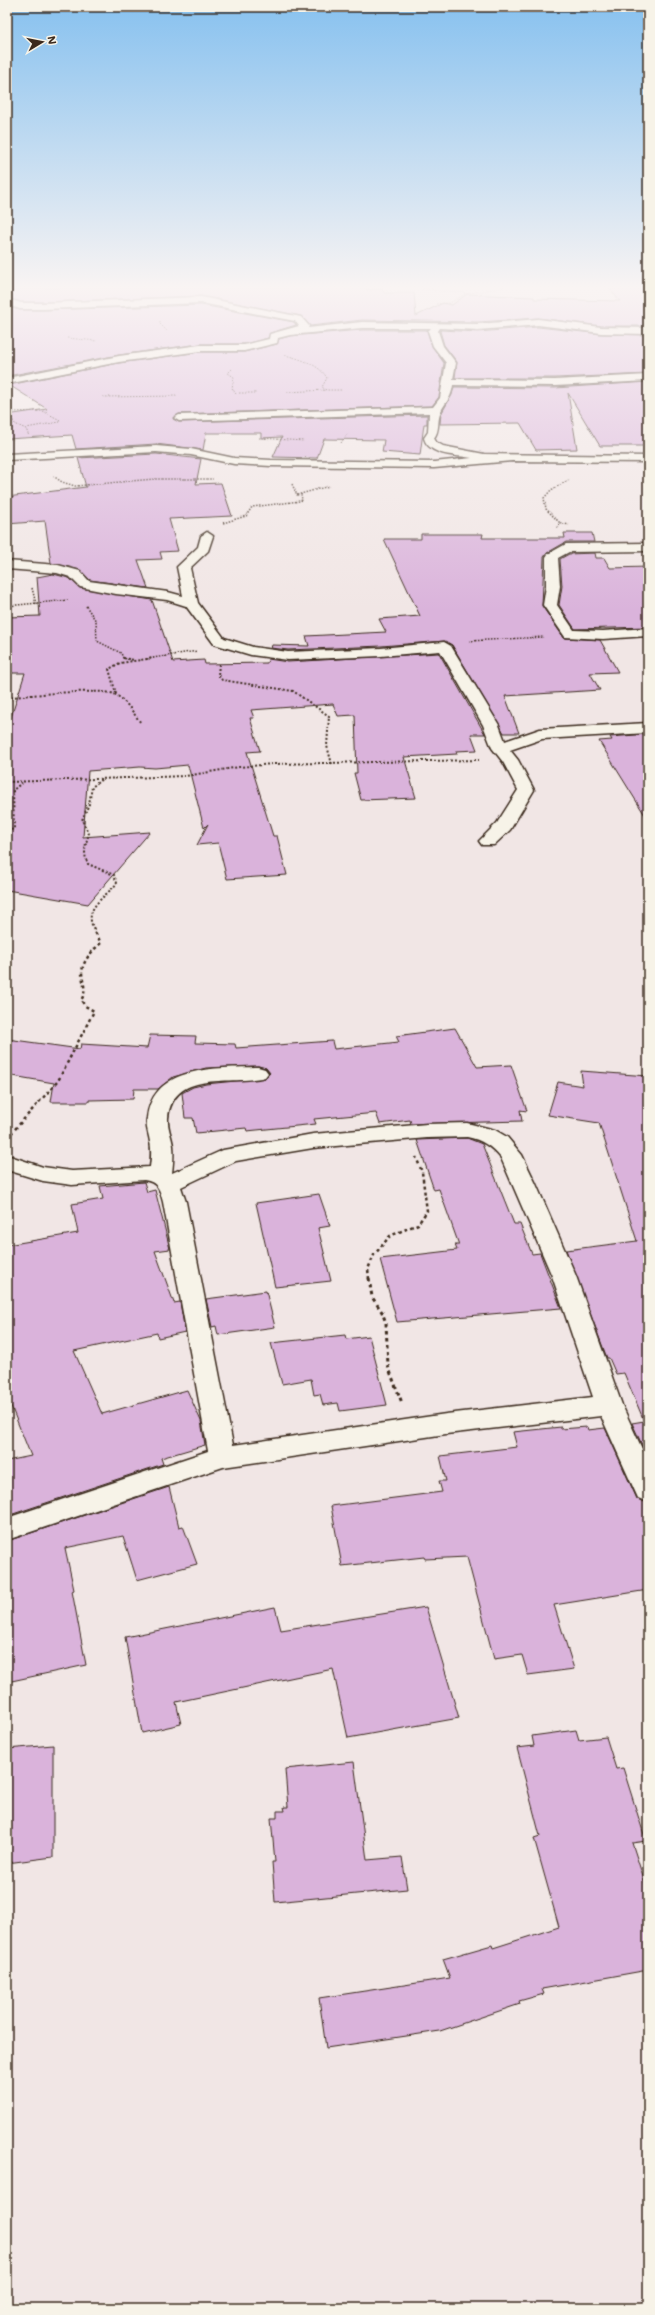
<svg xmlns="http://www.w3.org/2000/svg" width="655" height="2315" viewBox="0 0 655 2315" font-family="Mali,sans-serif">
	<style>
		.building { fill: #dab3db; stroke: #3b2a1e }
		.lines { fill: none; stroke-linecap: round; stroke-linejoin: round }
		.street-casing { stroke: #3b2a1e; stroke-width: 3 }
		.path-far4 { stroke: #3b2a1e; stroke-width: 1; stroke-dasharray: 1.5 1.5; stroke-linecap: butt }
		.path-far3 { stroke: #3b2a1e; stroke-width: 1.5; stroke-dasharray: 1.5 1.5; stroke-linecap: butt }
		.path-far2 { stroke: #3b2a1e; stroke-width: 2; stroke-dasharray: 2 2; stroke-linecap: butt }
		.path-far1 { stroke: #3b2a1e; stroke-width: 2.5; stroke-dasharray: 3 3; stroke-linecap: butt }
		.path { stroke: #3b2a1e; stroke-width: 3; stroke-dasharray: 3.5 3.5; stroke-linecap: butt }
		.street { fill: #f7f3e8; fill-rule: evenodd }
	</style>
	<rect width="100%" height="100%" fill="#f1e6e5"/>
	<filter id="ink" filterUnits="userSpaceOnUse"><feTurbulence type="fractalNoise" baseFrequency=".025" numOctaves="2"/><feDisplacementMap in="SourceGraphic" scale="8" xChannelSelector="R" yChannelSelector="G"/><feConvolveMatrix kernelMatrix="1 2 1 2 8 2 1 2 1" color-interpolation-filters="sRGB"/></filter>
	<g filter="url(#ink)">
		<g class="building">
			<path d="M 69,287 L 367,287 L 367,290 L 382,289 L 384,293 L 414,293 L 416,316 L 443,303 L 452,305 L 467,294 L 534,297 L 534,299 L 620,301 L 609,288 L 648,287 L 648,326 L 601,326 L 538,318 L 478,322 L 362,320 L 310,326 L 301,316 L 201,296 L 43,302 L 21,302 L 7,298 L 7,289 Z"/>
			<path d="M 201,305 L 294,322 L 296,325 L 270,333 L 268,338 L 244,344 L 200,344 L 119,355 L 7,376 L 7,307 L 20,310 L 43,310 Z"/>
			<path d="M 538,327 L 601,334 L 648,335 L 648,374 L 555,378 L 455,378 L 457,362 L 444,345 L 440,331 L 441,330 L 478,332 Z"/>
			<path d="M 362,330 L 427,330 L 432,346 L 444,363 L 439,397 L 432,406 L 179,414 L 173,419 L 179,422 L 427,415 L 427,424 L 424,424 L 420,455 L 382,452 L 384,440 L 324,439 L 317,458 L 273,457 L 282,437 L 261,438 L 261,433 L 206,433 L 203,450 L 156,444 L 76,449 L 72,435 L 7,439 L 7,415 L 47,409 L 9,385 L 119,363 L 200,352 L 244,352 L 277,344 L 279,339 L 290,336 Z"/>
			<path d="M 648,382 L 648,446 L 600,446 L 568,393 L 577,449 L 536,450 L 520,423 L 440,424 L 441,414 L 452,395 L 454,387 L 555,388 Z"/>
			<path d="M 156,454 L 201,459 L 196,484 L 221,483 L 232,516 L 169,519 L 178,551 L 160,552 L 162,559 L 138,560 L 148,588 L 90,580 L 80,570 L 51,563 L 45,521 L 7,524 L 7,497 L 86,487 L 78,458 Z"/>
			<path d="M 564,533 L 592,533 L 594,542 L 566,542 L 547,553 L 544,557 L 542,606 L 564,638 L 600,640 L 618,672 L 590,673 L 600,690 L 505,696 L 519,733 L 504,733 L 452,645 L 445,641 L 381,646 L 288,650 L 271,648 L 272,645 L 309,646 L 306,636 L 386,632 L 379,619 L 420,616 L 384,539 L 421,539 L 421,534 L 483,534 L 482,538 L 565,538 Z"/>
			<path d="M 595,553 L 596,558 L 604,558 L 610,568 L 648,567 L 648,627 L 575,629 L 559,605 L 562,586 L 560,559 L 569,554 Z"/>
			<path d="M 53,574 L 69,578 L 80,588 L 152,600 L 173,662 L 204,660 L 205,664 L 267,663 L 268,659 L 288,662 L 439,653 L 485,734 L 471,734 L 477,750 L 456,751 L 457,754 L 404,757 L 416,798 L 361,800 L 354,773 L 357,773 L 355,715 L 338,716 L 333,704 L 251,710 L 254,718 L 250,718 L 260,751 L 247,752 L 273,836 L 277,836 L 287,875 L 227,879 L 218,843 L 197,845 L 208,824 L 204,828 L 188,765 L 155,768 L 140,767 L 88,771 L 83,837 L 150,832 L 88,904 L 7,890 L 7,730 L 25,673 L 7,673 L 7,617 L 40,616 L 37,577 Z"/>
			<path d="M 648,734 L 648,820 L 599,741 L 612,740 L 610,737 Z"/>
			<path d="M 455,1028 L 477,1067 L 511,1065 L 527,1111 L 520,1110 L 522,1121 L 411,1124 L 410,1120 L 380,1124 L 376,1113 L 314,1119 L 316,1124 L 247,1131 L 246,1128 L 196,1133 L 193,1118 L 185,1118 L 182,1093 L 193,1087 L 206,1084 L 265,1078 L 270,1073 L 266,1068 L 258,1066 L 206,1068 L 173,1077 L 158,1089 L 134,1089 L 133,1099 L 89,1100 L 89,1102 L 51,1102 L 54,1083 L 7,1075 L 7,1039 L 80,1049 L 81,1044 L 147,1048 L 150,1035 L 196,1036 L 195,1043 L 235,1044 L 236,1048 L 332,1041 L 334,1049 L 399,1042 L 396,1036 Z"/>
			<path d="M 581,1071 L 648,1076 L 648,1458 L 632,1423 L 644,1421 L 624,1373 L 616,1374 L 609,1358 L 607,1358 L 566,1250 L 637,1241 L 599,1123 L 548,1115 L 558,1082 L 583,1086 Z"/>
			<path d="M 467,1138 L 482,1144 L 514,1224 L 520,1224 L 532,1254 L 540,1253 L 561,1308 L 397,1322 L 380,1259 L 457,1250 L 455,1245 L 459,1245 L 439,1189 L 434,1190 L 417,1140 Z"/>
			<path d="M 144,1182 L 147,1192 L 155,1190 L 170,1249 L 155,1251 L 174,1303 L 180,1302 L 185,1332 L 158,1338 L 157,1333 L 74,1351 L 102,1414 L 187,1390 L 201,1421 L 205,1445 L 161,1458 L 163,1464 L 7,1516 L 7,1461 L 31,1456 L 7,1396 L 7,1245 L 78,1233 L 72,1204 L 103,1199 L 100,1186 Z"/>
			<path d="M 319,1194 L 330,1226 L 318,1228 L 331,1281 L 275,1287 L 256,1203 Z"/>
			<path d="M 266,1291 L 275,1327 L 218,1335 L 216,1326 L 212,1327 L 206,1299 Z"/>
			<path d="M 345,1335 L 346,1339 L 369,1336 L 387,1405 L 340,1411 L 338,1403 L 323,1405 L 320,1394 L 314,1395 L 311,1379 L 282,1384 L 271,1343 Z"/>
			<path d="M 561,1427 L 561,1429 L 587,1427 L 588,1430 L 605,1428 L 637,1499 L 648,1503 L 648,1590 L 554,1605 L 574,1669 L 528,1675 L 522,1655 L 494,1659 L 467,1557 L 425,1559 L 424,1557 L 342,1566 L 331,1506 L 442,1492 L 439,1481 L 446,1481 L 440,1456 L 517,1447 L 513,1432 Z"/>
			<path d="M 169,1487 L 179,1527 L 183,1526 L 197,1564 L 137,1580 L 123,1536 L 65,1548 L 74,1590 L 72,1591 L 86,1665 L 7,1682 L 7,1541 Z"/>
			<path d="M 275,1607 L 281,1630 L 426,1607 L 459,1718 L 348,1738 L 333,1669 L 176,1702 L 181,1724 L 142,1733 L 125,1637 Z"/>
			<path d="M 576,1730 L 579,1740 L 606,1737 L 616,1769 L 623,1768 L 646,1841 L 632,1843 L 648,1892 L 648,1970 L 542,1989 L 544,1994 L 519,2001 L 520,2004 L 440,2031 L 326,2048 L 319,1998 L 450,1978 L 443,1959 L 492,1945 L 493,1948 L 559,1927 L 534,1838 L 540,1836 L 517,1748 L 534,1746 L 532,1736 Z"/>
			<path d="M 53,1745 L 53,1857 L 7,1863 L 7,1749 Z"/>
			<path d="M 354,1762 L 367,1860 L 402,1857 L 407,1889 L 275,1902 L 272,1862 L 275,1862 L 271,1818 L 277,1818 L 277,1811 L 285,1811 L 284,1807 L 288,1807 L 285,1769 Z"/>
		</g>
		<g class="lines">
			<defs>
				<g id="street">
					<path d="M 201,297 L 301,317 L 309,326 L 308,328 L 362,322 L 478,324 L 538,319 L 601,327 L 648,328 L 648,334 L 601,333 L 538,325 L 478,330 L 440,328 L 438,331 L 443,346 L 456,363 L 453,379 L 555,380 L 648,375 L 648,381 L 555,386 L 453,385 C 451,401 444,402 440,414 C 437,422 440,430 434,438 L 436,442 L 443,446 L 484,454 L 648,456 L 648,462 L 512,461 L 434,468 L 271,466 L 234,464 L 191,455 L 156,452 L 7,460 L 7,454 L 156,446 L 191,449 L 234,458 L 271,460 L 434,462 L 472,458 C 456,455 429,456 424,438 L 428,432 L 429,413 L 179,421 L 174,418 L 179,415 L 433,407 L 440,398 L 446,363 L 433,346 L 428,331 L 431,328 L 362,328 L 290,335 L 278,338 L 277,343 L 244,351 L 200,351 L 119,362 L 7,384 L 7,378 L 119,356 L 200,345 L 244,345 L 269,339 L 270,334 L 299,326 L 295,321 L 201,303 L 43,309 L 20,309 L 7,305 L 8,299 L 21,303 L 43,303 Z"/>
					<path d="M 207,532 L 213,536 L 208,551 L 190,568 L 198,603 L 224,638 L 253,647 L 288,652 L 381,648 L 444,642 L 451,646 L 499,725 L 505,741 L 540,729 L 648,723 L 648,733 L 542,739 L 510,750 L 518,760 L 534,790 L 510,830 L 494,845 L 482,845 L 479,841 L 497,823 L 518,790 L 503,762 L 492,748 L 483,725 L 440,651 L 381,656 L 288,660 L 251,655 L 214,644 L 186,606 L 167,600 L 116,594 L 80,587 L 70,577 L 57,573 L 7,569 L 7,561 L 58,565 L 80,571 L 89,581 L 168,592 L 183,596 L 177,567 L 198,547 L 201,536 Z"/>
					<path d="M 648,543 L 648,551 L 569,552 L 558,558 L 560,586 L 557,605 L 574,630 L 603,631 L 648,628 L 648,636 L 603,639 L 565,637 L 543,605 L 546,586 L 546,557 L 548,554 L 566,544 Z"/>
					<path d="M 258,1067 L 265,1069 L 268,1073 L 265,1077 C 232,1086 173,1068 168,1118 C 167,1127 172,1137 173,1146 C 174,1155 173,1164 172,1173 L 223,1150 L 313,1134 L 427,1124 L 467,1123 L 495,1130 L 507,1137 L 522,1155 L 536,1184 L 576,1276 L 622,1405 L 648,1462 L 648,1502 L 638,1498 L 601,1416 L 446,1434 L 223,1467 L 7,1540 L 7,1518 L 208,1451 L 163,1202 C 160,1190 158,1182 144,1180 L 72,1185 L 43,1181 L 7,1170 L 7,1155 L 43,1167 L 72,1171 L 150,1167 C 151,1159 152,1151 150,1142 C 149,1134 145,1126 147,1118 C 153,1065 217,1068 258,1067 ZM 467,1137 C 482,1140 491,1146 501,1158 L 552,1276 L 593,1397 L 446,1414 L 233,1445 L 186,1202 L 181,1187 L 236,1161 L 313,1148 L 427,1138 Z"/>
				</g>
			</defs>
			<use href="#street" class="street-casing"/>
			<g class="path-far4">
				<path d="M 422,289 L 466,293"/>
				<path d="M 436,304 L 450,303 L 465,294 L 504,287"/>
				<path d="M 160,321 L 160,324 L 167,331"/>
				<path d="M 67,338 L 97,341"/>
				<path d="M 285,355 C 300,359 319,364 327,378 L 322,387 L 326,390 L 342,390"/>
				<path d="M 232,369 L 228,373 L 234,377 L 232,388 L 236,394"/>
				<path d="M 287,392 L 326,390"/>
				<path d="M 239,393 L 256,393"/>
				<path d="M 103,397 L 178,396"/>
				<path d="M 7,410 L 15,424 L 26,429 L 29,436"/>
				<path d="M 10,412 L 43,411 L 60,420 L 59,422 L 26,428"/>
				<path d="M 259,438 L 304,441"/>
				<path d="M 341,443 L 347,434"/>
			</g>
			<g class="path-far3">
				<path d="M 53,476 L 62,482 L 75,486 L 154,479 L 213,479"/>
				<path d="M 292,484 L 297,495 L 329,486"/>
				<path d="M 223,523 L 246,516 L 252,507 L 300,501 L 302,500 L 301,494"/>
				<path d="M 560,523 L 569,525"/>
				<path d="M 558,528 L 560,523 L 546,509 L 544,498 L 551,490 L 569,480"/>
				<path d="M 32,588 L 36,604"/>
				<path d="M 7,606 L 68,600"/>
				<path d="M 86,606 L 96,621 L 97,641 L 121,653 L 123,658 L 127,659"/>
				<path d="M 469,641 L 544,637"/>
				<path d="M 147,659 L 197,651"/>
			</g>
			<g class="path-far2">
				<path d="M 123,658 L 134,660"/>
				<path d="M 219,664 L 218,675 L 222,680 L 293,691 L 329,716 L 327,746 L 332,764"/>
				<path d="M 116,694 L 109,669 L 120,663 L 154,658"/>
				<path d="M 7,698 C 24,695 102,688 114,694 C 126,700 133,713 141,723"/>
				<path d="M 7,703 L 11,698"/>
				<path d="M 7,711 L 9,723 L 7,724"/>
				<path d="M 7,782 L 186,776 L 239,767 L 273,764 L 479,760"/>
				<path d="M 7,831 L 14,829 L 13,790 L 24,781"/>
				<path d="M 94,929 C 82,908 106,897 117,883 L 114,875 L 88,864 C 83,854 85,844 89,834 L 82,820 L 89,804 L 92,787 L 102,779"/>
			</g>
			<g class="path-far1">
				<path d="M 7,1138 L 58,1081 L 94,1011 L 85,1006 L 81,1000 C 88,990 82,983 82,972 C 83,960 93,950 101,943 L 93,928"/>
				<path d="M 369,1279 L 368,1269 L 374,1255 L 390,1236 L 418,1224 L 427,1211 L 422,1172 L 416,1157"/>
			</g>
			<path class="path" d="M 369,1278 L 372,1297 L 382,1312 L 386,1323 L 388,1366 L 402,1403"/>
			<use href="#street" class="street"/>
		</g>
	</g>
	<linearGradient id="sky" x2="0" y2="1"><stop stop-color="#87c1ef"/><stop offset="0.47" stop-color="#f9f4f3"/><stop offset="1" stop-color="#f9f4f3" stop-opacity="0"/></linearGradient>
	<rect width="655" height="611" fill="url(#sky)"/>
	<rect width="655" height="2315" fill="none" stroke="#f7f3e8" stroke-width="24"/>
	<rect x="12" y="12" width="631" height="2291" fill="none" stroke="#3b2a1e" stroke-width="1.5" filter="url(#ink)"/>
	<g transform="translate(42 42) rotate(80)" stroke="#f7f3e8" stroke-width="3" paint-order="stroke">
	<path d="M0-3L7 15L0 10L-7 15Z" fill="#3b2a1e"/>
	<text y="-6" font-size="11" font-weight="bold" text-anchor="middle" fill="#3b2a1e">N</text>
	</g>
</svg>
